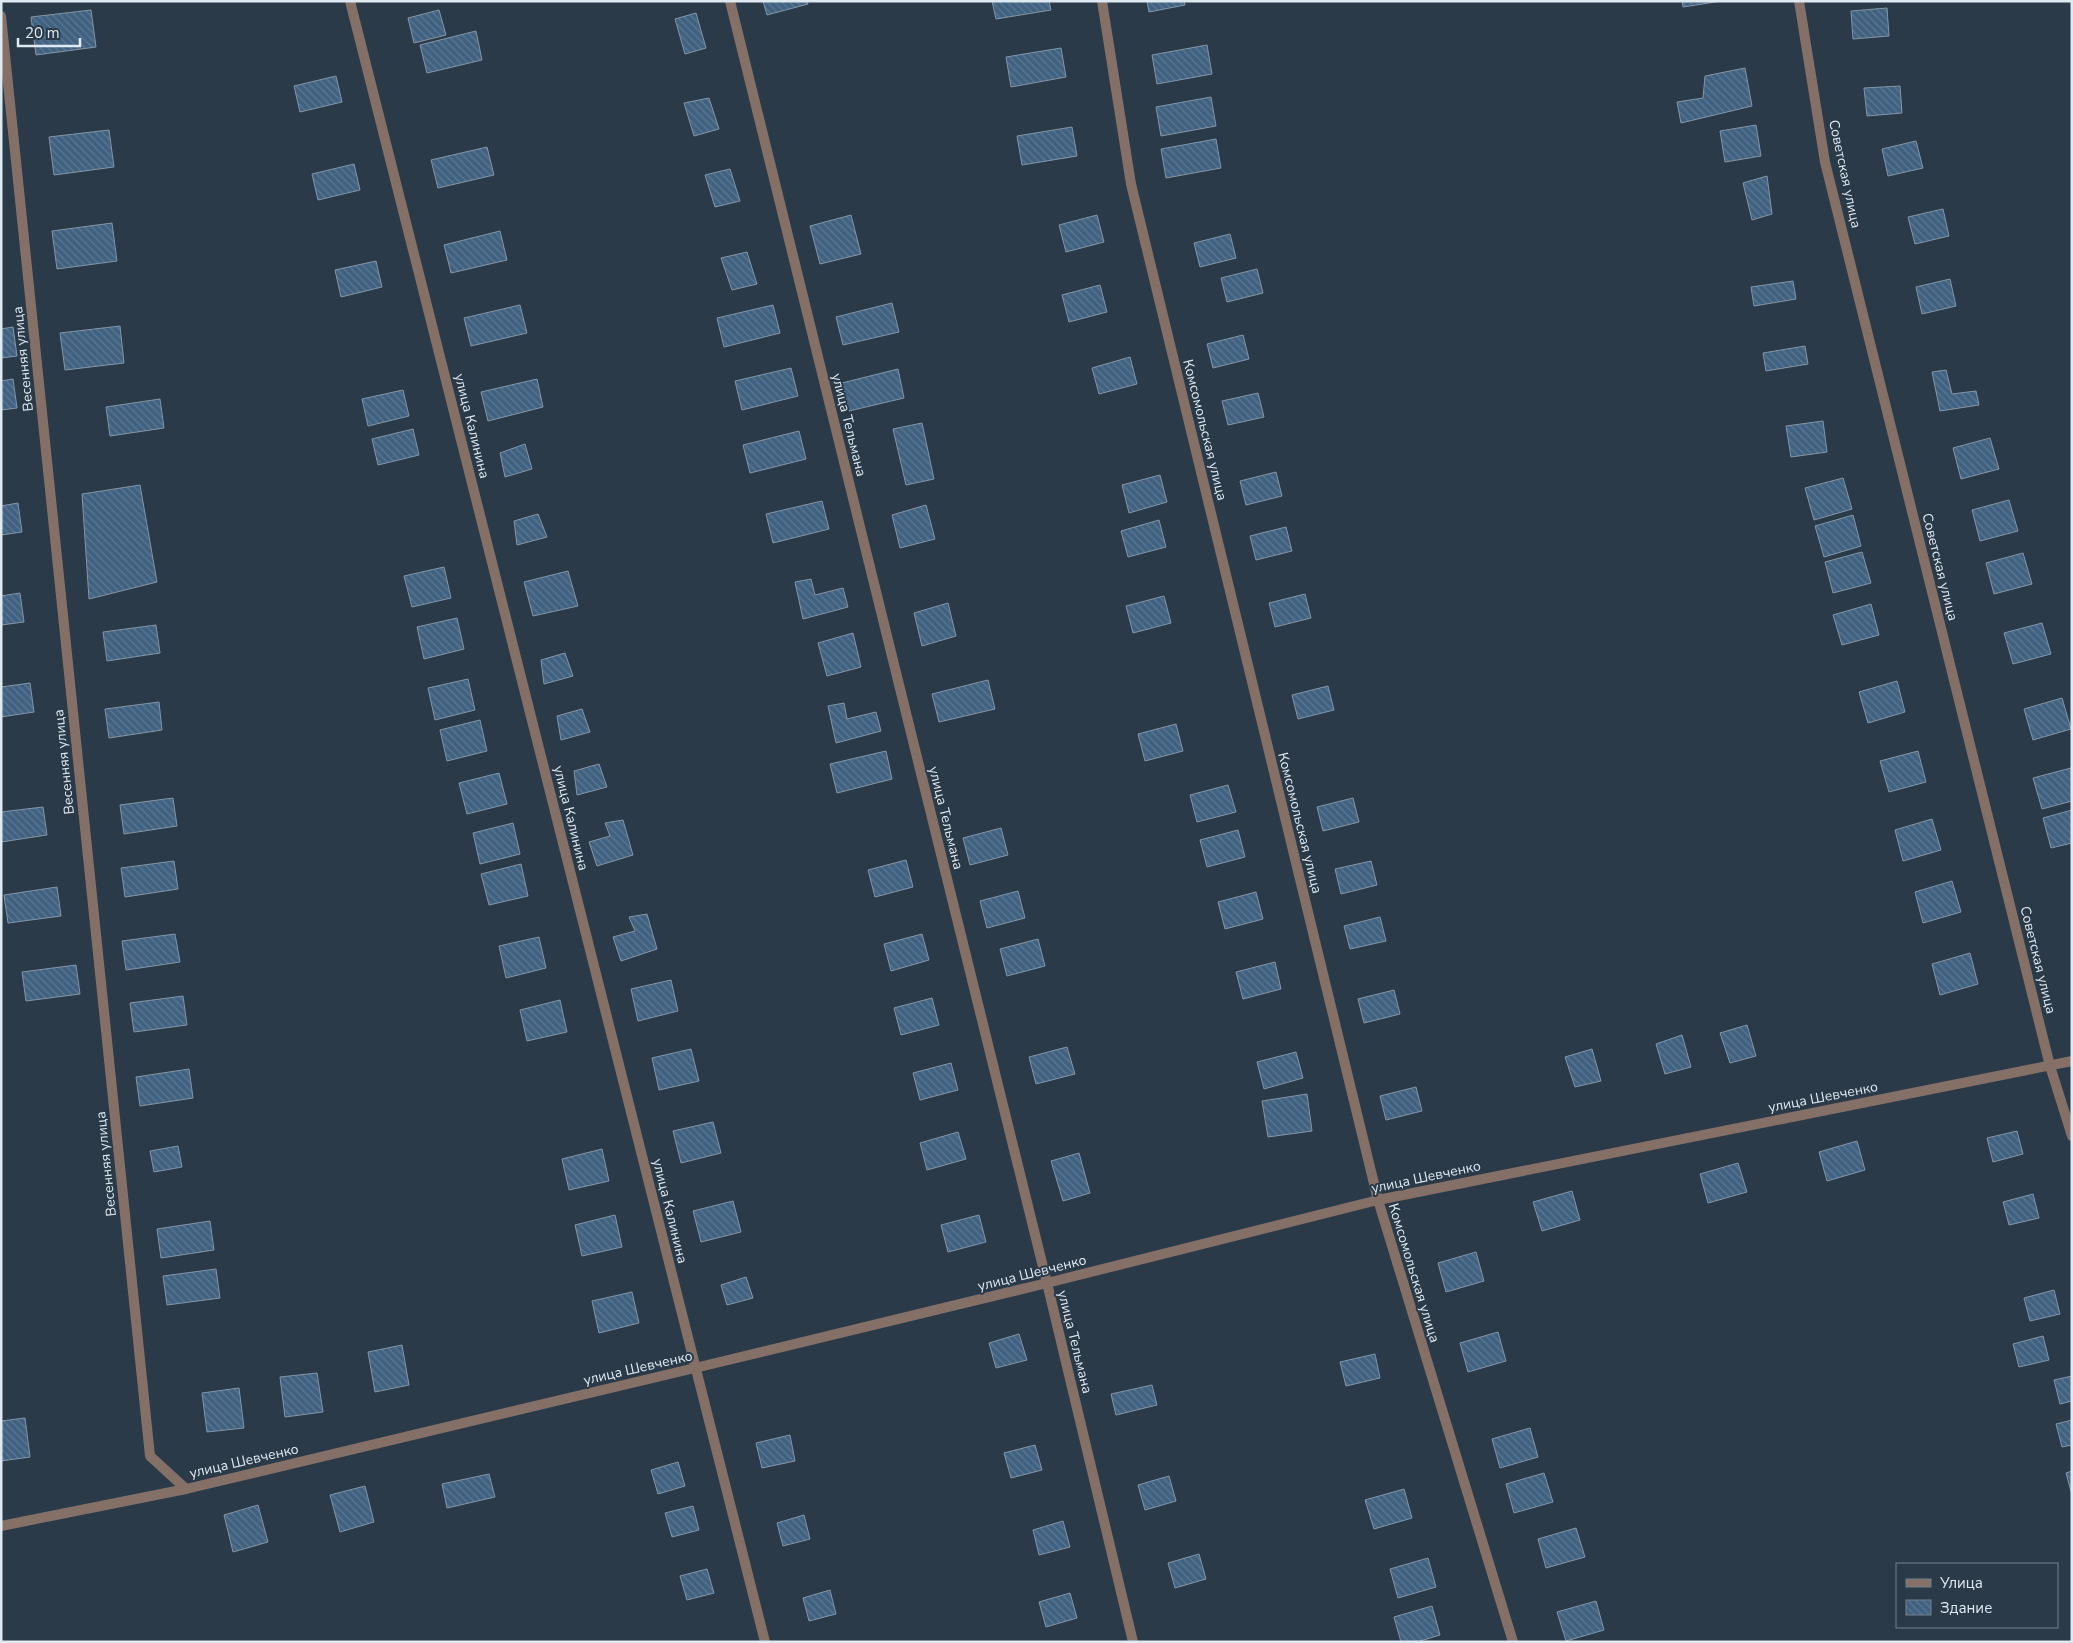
<svg xmlns="http://www.w3.org/2000/svg" width="2073" height="1643" viewBox="0 0 2073 1643" font-family="'Nunito Sans',sans-serif">
	<style>
		.building { fill: url(#building-back-hatch); stroke: #8496a7 }
		.lines { fill: none; stroke-linecap: round; stroke-linejoin: round }
		.minor { stroke: #847067; stroke-width: 10 }
		.labels { text-anchor: middle; dominant-baseline: central; stroke-width: 4; stroke-linejoin: round; paint-order: stroke }
		.street-label { font-size: 14px; fill: #dfe9f2; stroke: #2a3a48 }
	</style>
	<defs>
		<pattern id="building-back-hatch" width="6" height="6" patternUnits="userSpaceOnUse" patternTransform="scale(1.25)"><rect width="6" height="6" fill="#406180"/><path d="M-1 5l2 2M0 0l6 6M5-1l2 2" fill="none" stroke="#5b7892"/></pattern>
	</defs>
	<rect width="100%" height="100%" fill="#2a3a48"/>
	<g class="building">
		<path d="M 763,1 L 807,1 L 808,4 L 767,15 Z"/>
		<path d="M 992,1 L 1049,1 L 1051,10 L 996,19 Z"/>
		<path d="M 1147,1 L 1184,1 L 1185,5 L 1149,12 Z"/>
		<path d="M 1682,1 L 1722,1 L 1683,7 Z"/>
		<path d="M 1887,8 L 1889,36 L 1853,39 L 1851,11 Z"/>
		<path d="M 91,10 L 96,47 L 36,55 L 31,17 Z"/>
		<path d="M 439,10 L 446,35 L 414,43 L 408,18 Z"/>
		<path d="M 696,13 L 706,48 L 685,54 L 675,19 Z"/>
		<path d="M 476,31 L 482,60 L 427,73 L 420,45 Z"/>
		<path d="M 1207,45 L 1212,74 L 1157,84 L 1152,55 Z"/>
		<path d="M 1061,48 L 1066,77 L 1011,87 L 1006,57 Z"/>
		<path d="M 1745,68 L 1752,106 L 1681,123 L 1677,102 L 1703,98 L 1705,76 Z"/>
		<path d="M 336,76 L 342,102 L 300,112 L 294,86 Z"/>
		<path d="M 1900,86 L 1902,113 L 1867,116 L 1864,88 Z"/>
		<path d="M 1211,97 L 1216,126 L 1161,136 L 1156,107 Z"/>
		<path d="M 709,98 L 719,129 L 694,136 L 684,103 Z"/>
		<path d="M 1756,125 L 1761,156 L 1725,162 L 1720,131 Z"/>
		<path d="M 1072,127 L 1077,156 L 1022,165 L 1017,136 Z"/>
		<path d="M 109,130 L 114,167 L 54,175 L 49,137 Z"/>
		<path d="M 1216,139 L 1221,168 L 1166,178 L 1161,149 Z"/>
		<path d="M 1916,141 L 1923,168 L 1888,176 L 1882,149 Z"/>
		<path d="M 487,147 L 494,175 L 438,188 L 431,160 Z"/>
		<path d="M 354,164 L 360,190 L 318,200 L 312,174 Z"/>
		<path d="M 730,169 L 740,201 L 715,207 L 705,175 Z"/>
		<path d="M 1767,176 L 1772,214 L 1752,220 L 1743,183 Z"/>
		<path d="M 1943,209 L 1949,236 L 1915,244 L 1908,217 Z"/>
		<path d="M 851,215 L 861,254 L 820,264 L 810,226 Z"/>
		<path d="M 1097,215 L 1104,242 L 1066,252 L 1059,225 Z"/>
		<path d="M 112,223 L 117,261 L 57,269 L 52,231 Z"/>
		<path d="M 500,231 L 507,260 L 451,273 L 444,245 Z"/>
		<path d="M 1230,234 L 1236,258 L 1200,267 L 1194,243 Z"/>
		<path d="M 747,252 L 757,284 L 732,290 L 721,258 Z"/>
		<path d="M 376,261 L 382,287 L 341,297 L 335,270 Z"/>
		<path d="M 1257,269 L 1263,293 L 1227,302 L 1221,278 Z"/>
		<path d="M 1950,279 L 1956,306 L 1922,314 L 1916,287 Z"/>
		<path d="M 1793,281 L 1796,299 L 1754,306 L 1751,287 Z"/>
		<path d="M 1100,285 L 1107,312 L 1069,322 L 1062,295 Z"/>
		<path d="M 892,303 L 899,332 L 843,345 L 836,317 Z"/>
		<path d="M 520,305 L 527,333 L 471,346 L 464,318 Z"/>
		<path d="M 773,305 L 780,333 L 724,347 L 717,318 Z"/>
		<path d="M 120,326 L 124,363 L 65,370 L 60,333 Z"/>
		<path d="M 13,327 L 17,356 L 1,358 L 1,329 Z"/>
		<path d="M 1243,335 L 1249,359 L 1213,368 L 1207,344 Z"/>
		<path d="M 1805,346 L 1808,364 L 1766,371 L 1763,353 Z"/>
		<path d="M 1130,357 L 1137,384 L 1099,394 L 1092,368 Z"/>
		<path d="M 791,368 L 798,396 L 742,410 L 735,381 Z"/>
		<path d="M 898,369 L 904,398 L 849,411 L 842,383 Z"/>
		<path d="M 1946,370 L 1952,394 L 1976,391 L 1979,405 L 1940,411 L 1932,372 Z"/>
		<path d="M 13,379 L 17,408 L 1,410 L 1,381 Z"/>
		<path d="M 537,379 L 543,407 L 488,421 L 481,392 Z"/>
		<path d="M 403,390 L 409,416 L 368,426 L 362,399 Z"/>
		<path d="M 1258,393 L 1264,417 L 1228,425 L 1222,401 Z"/>
		<path d="M 160,399 L 164,428 L 110,436 L 106,407 Z"/>
		<path d="M 1823,421 L 1827,452 L 1791,457 L 1786,426 Z"/>
		<path d="M 922,423 L 934,479 L 906,485 L 893,429 Z"/>
		<path d="M 413,429 L 419,455 L 378,465 L 372,439 Z"/>
		<path d="M 799,431 L 806,459 L 750,473 L 743,445 Z"/>
		<path d="M 1990,438 L 1999,469 L 1961,479 L 1953,448 Z"/>
		<path d="M 525,444 L 532,469 L 505,477 L 500,453 Z"/>
		<path d="M 1276,472 L 1282,496 L 1246,505 L 1240,481 Z"/>
		<path d="M 1160,475 L 1167,502 L 1129,513 L 1122,485 Z"/>
		<path d="M 1843,478 L 1852,509 L 1814,520 L 1805,488 Z"/>
		<path d="M 140,485 L 157,582 L 89,599 L 82,494 Z"/>
		<path d="M 2009,500 L 2018,531 L 1980,541 L 1972,510 Z"/>
		<path d="M 822,501 L 829,529 L 773,543 L 766,514 Z"/>
		<path d="M 18,503 L 22,532 L 1,535 L 1,506 Z"/>
		<path d="M 926,505 L 935,539 L 900,548 L 892,515 Z"/>
		<path d="M 538,514 L 547,537 L 517,545 L 514,521 Z"/>
		<path d="M 1853,515 L 1861,546 L 1824,557 L 1815,526 Z"/>
		<path d="M 1159,520 L 1166,547 L 1128,557 L 1121,531 Z"/>
		<path d="M 1286,527 L 1292,551 L 1256,560 L 1250,536 Z"/>
		<path d="M 1862,552 L 1871,583 L 1833,593 L 1825,562 Z"/>
		<path d="M 2023,553 L 2032,584 L 1994,594 L 1986,563 Z"/>
		<path d="M 444,567 L 451,598 L 412,607 L 404,576 Z"/>
		<path d="M 568,571 L 578,606 L 533,616 L 524,582 Z"/>
		<path d="M 811,579 L 815,595 L 843,588 L 848,607 L 803,619 L 795,582 Z"/>
		<path d="M 20,593 L 24,622 L 1,625 L 1,596 Z"/>
		<path d="M 1305,594 L 1311,618 L 1275,627 L 1269,603 Z"/>
		<path d="M 1164,596 L 1171,623 L 1133,633 L 1126,606 Z"/>
		<path d="M 948,603 L 956,636 L 922,646 L 914,613 Z"/>
		<path d="M 1871,604 L 1879,635 L 1842,645 L 1833,615 Z"/>
		<path d="M 457,618 L 464,649 L 424,659 L 417,627 Z"/>
		<path d="M 2042,623 L 2051,654 L 2013,664 L 2004,633 Z"/>
		<path d="M 156,625 L 160,653 L 107,661 L 103,632 Z"/>
		<path d="M 853,633 L 861,667 L 827,676 L 818,643 Z"/>
		<path d="M 565,653 L 573,676 L 544,684 L 541,660 Z"/>
		<path d="M 468,679 L 475,710 L 435,720 L 428,688 Z"/>
		<path d="M 988,680 L 995,709 L 939,722 L 932,694 Z"/>
		<path d="M 1897,681 L 1905,712 L 1868,723 L 1859,692 Z"/>
		<path d="M 30,683 L 34,712 L 1,717 L 1,687 Z"/>
		<path d="M 1328,686 L 1334,710 L 1298,719 L 1292,695 Z"/>
		<path d="M 2062,698 L 2071,729 L 2033,740 L 2024,709 Z"/>
		<path d="M 159,702 L 162,730 L 109,738 L 105,709 Z"/>
		<path d="M 844,703 L 847,719 L 876,712 L 881,731 L 836,743 L 828,706 Z"/>
		<path d="M 582,709 L 590,732 L 561,740 L 557,716 Z"/>
		<path d="M 480,720 L 487,751 L 447,761 L 440,730 Z"/>
		<path d="M 1176,724 L 1183,751 L 1145,761 L 1138,734 Z"/>
		<path d="M 886,751 L 892,779 L 837,793 L 830,764 Z"/>
		<path d="M 1918,751 L 1926,782 L 1889,792 L 1880,761 Z"/>
		<path d="M 599,764 L 607,787 L 577,795 L 574,771 Z"/>
		<path d="M 2071,768 L 2072,801 L 2042,809 L 2033,778 Z"/>
		<path d="M 499,773 L 507,804 L 467,814 L 459,783 Z"/>
		<path d="M 1228,785 L 1236,812 L 1197,822 L 1190,795 Z"/>
		<path d="M 173,798 L 177,826 L 124,834 L 120,805 Z"/>
		<path d="M 1353,798 L 1359,822 L 1323,831 L 1317,807 Z"/>
		<path d="M 43,807 L 47,835 L 1,842 L 1,812 Z"/>
		<path d="M 2072,810 L 2072,843 L 2051,848 L 2043,818 Z"/>
		<path d="M 1932,819 L 1941,850 L 1903,861 L 1895,830 Z"/>
		<path d="M 623,820 L 633,855 L 597,866 L 589,842 L 610,836 L 605,823 Z"/>
		<path d="M 513,823 L 520,854 L 480,864 L 473,833 Z"/>
		<path d="M 1001,828 L 1008,855 L 970,865 L 963,838 Z"/>
		<path d="M 1238,830 L 1245,857 L 1207,867 L 1200,840 Z"/>
		<path d="M 906,860 L 913,887 L 875,897 L 868,870 Z"/>
		<path d="M 174,861 L 178,889 L 125,897 L 121,868 Z"/>
		<path d="M 1371,861 L 1377,885 L 1341,894 L 1335,869 Z"/>
		<path d="M 521,864 L 528,896 L 489,905 L 481,874 Z"/>
		<path d="M 1952,881 L 1961,912 L 1923,923 L 1915,892 Z"/>
		<path d="M 57,887 L 61,916 L 8,923 L 4,895 Z"/>
		<path d="M 1018,891 L 1025,918 L 987,928 L 980,901 Z"/>
		<path d="M 1256,892 L 1263,919 L 1225,929 L 1218,902 Z"/>
		<path d="M 647,914 L 657,949 L 621,961 L 613,937 L 635,931 L 629,917 Z"/>
		<path d="M 1380,917 L 1386,941 L 1350,949 L 1344,926 Z"/>
		<path d="M 175,934 L 180,962 L 126,970 L 122,941 Z"/>
		<path d="M 922,934 L 929,960 L 891,971 L 884,944 Z"/>
		<path d="M 539,937 L 546,968 L 506,978 L 499,946 Z"/>
		<path d="M 1038,939 L 1045,966 L 1007,976 L 1000,949 Z"/>
		<path d="M 1970,953 L 1978,984 L 1940,995 L 1932,964 Z"/>
		<path d="M 1275,962 L 1281,989 L 1243,999 L 1236,972 Z"/>
		<path d="M 76,965 L 80,994 L 26,1001 L 22,972 Z"/>
		<path d="M 671,980 L 678,1011 L 638,1021 L 631,989 Z"/>
		<path d="M 1394,990 L 1400,1014 L 1364,1023 L 1358,999 Z"/>
		<path d="M 183,996 L 187,1025 L 134,1032 L 130,1003 Z"/>
		<path d="M 932,998 L 939,1025 L 901,1035 L 894,1008 Z"/>
		<path d="M 560,1000 L 567,1032 L 527,1041 L 520,1010 Z"/>
		<path d="M 1747,1025 L 1756,1056 L 1730,1063 L 1720,1033 Z"/>
		<path d="M 1682,1035 L 1691,1067 L 1665,1074 L 1656,1044 Z"/>
		<path d="M 1067,1047 L 1075,1074 L 1036,1084 L 1029,1057 Z"/>
		<path d="M 691,1049 L 699,1081 L 659,1090 L 652,1058 Z"/>
		<path d="M 1592,1049 L 1601,1081 L 1575,1087 L 1565,1057 Z"/>
		<path d="M 1296,1052 L 1303,1078 L 1264,1089 L 1257,1062 Z"/>
		<path d="M 951,1063 L 958,1090 L 920,1100 L 913,1073 Z"/>
		<path d="M 189,1069 L 193,1098 L 140,1106 L 136,1077 Z"/>
		<path d="M 1416,1087 L 1422,1111 L 1386,1120 L 1380,1096 Z"/>
		<path d="M 1307,1094 L 1312,1131 L 1268,1137 L 1262,1101 Z"/>
		<path d="M 713,1122 L 721,1153 L 681,1163 L 673,1131 Z"/>
		<path d="M 2017,1131 L 2023,1154 L 1993,1162 L 1987,1138 Z"/>
		<path d="M 958,1132 L 966,1159 L 927,1170 L 920,1143 Z"/>
		<path d="M 1857,1141 L 1865,1170 L 1827,1181 L 1819,1152 Z"/>
		<path d="M 178,1146 L 182,1167 L 154,1172 L 150,1151 Z"/>
		<path d="M 602,1149 L 609,1181 L 569,1190 L 562,1159 Z"/>
		<path d="M 1079,1153 L 1090,1193 L 1063,1201 L 1051,1161 Z"/>
		<path d="M 1738,1163 L 1747,1192 L 1708,1203 L 1700,1174 Z"/>
		<path d="M 1572,1191 L 1580,1220 L 1542,1231 L 1533,1202 Z"/>
		<path d="M 2033,1194 L 2039,1218 L 2009,1225 L 2003,1202 Z"/>
		<path d="M 733,1201 L 741,1232 L 701,1242 L 693,1211 Z"/>
		<path d="M 615,1215 L 622,1247 L 582,1256 L 575,1225 Z"/>
		<path d="M 979,1215 L 986,1242 L 948,1252 L 941,1225 Z"/>
		<path d="M 210,1221 L 214,1250 L 161,1258 L 157,1229 Z"/>
		<path d="M 1476,1252 L 1484,1281 L 1446,1292 L 1438,1263 Z"/>
		<path d="M 216,1269 L 220,1298 L 167,1305 L 163,1276 Z"/>
		<path d="M 746,1277 L 753,1298 L 727,1305 L 721,1285 Z"/>
		<path d="M 2054,1290 L 2060,1314 L 2030,1321 L 2024,1298 Z"/>
		<path d="M 632,1292 L 639,1323 L 599,1333 L 592,1301 Z"/>
		<path d="M 1498,1332 L 1506,1361 L 1468,1372 L 1460,1343 Z"/>
		<path d="M 1019,1334 L 1027,1360 L 996,1368 L 989,1343 Z"/>
		<path d="M 2043,1336 L 2049,1360 L 2019,1367 L 2013,1344 Z"/>
		<path d="M 402,1345 L 409,1385 L 375,1392 L 368,1352 Z"/>
		<path d="M 1375,1354 L 1380,1378 L 1346,1386 L 1340,1362 Z"/>
		<path d="M 317,1373 L 323,1412 L 285,1417 L 280,1377 Z"/>
		<path d="M 2072,1376 L 2072,1401 L 2060,1404 L 2054,1380 Z"/>
		<path d="M 1152,1385 L 1157,1405 L 1116,1415 L 1111,1394 Z"/>
		<path d="M 239,1388 L 244,1428 L 207,1432 L 202,1393 Z"/>
		<path d="M 25,1418 L 30,1457 L 1,1461 L 1,1421 Z"/>
		<path d="M 2072,1420 L 2072,1445 L 2062,1447 L 2056,1424 Z"/>
		<path d="M 1530,1428 L 1538,1457 L 1500,1468 L 1492,1439 Z"/>
		<path d="M 790,1435 L 795,1461 L 762,1468 L 756,1443 Z"/>
		<path d="M 1035,1445 L 1042,1470 L 1011,1478 L 1004,1453 Z"/>
		<path d="M 678,1462 L 685,1486 L 658,1494 L 651,1470 Z"/>
		<path d="M 2072,1471 L 2072,1495 L 2066,1473 Z"/>
		<path d="M 1544,1473 L 1553,1502 L 1514,1513 L 1506,1484 Z"/>
		<path d="M 489,1474 L 495,1497 L 447,1508 L 442,1484 Z"/>
		<path d="M 1169,1476 L 1176,1501 L 1145,1510 L 1138,1485 Z"/>
		<path d="M 365,1486 L 374,1522 L 340,1532 L 330,1495 Z"/>
		<path d="M 1404,1489 L 1412,1518 L 1374,1529 L 1365,1500 Z"/>
		<path d="M 258,1505 L 268,1542 L 233,1552 L 224,1515 Z"/>
		<path d="M 693,1506 L 699,1530 L 672,1537 L 665,1513 Z"/>
		<path d="M 804,1515 L 810,1539 L 783,1546 L 777,1523 Z"/>
		<path d="M 1063,1521 L 1070,1547 L 1039,1555 L 1033,1530 Z"/>
		<path d="M 1576,1528 L 1585,1557 L 1546,1568 L 1538,1539 Z"/>
		<path d="M 1199,1554 L 1206,1579 L 1175,1588 L 1168,1563 Z"/>
		<path d="M 1428,1558 L 1436,1587 L 1398,1598 L 1390,1569 Z"/>
		<path d="M 707,1569 L 714,1593 L 687,1600 L 680,1576 Z"/>
		<path d="M 830,1590 L 836,1614 L 809,1621 L 803,1598 Z"/>
		<path d="M 1070,1593 L 1077,1618 L 1046,1627 L 1039,1602 Z"/>
		<path d="M 1596,1601 L 1604,1630 L 1566,1641 L 1557,1612 Z"/>
		<path d="M 1432,1606 L 1440,1635 L 1417,1642 L 1401,1642 L 1394,1617 Z"/>
	</g>
	<g class="lines">
		<g class="minor">
			<path d="M 350,1 L 765,1642"/>
			<path d="M 730,1 L 1047,1283 L 1133,1642"/>
			<path d="M 1102,1 L 1131,184 L 1378,1200 L 1513,1642"/>
			<path d="M 1799,1 L 1825,162 L 2050,1066 L 2072,1136"/>
			<path d="M 1,16 L 150,1456 L 186,1489"/>
			<path d="M 1,1526 L 186,1489 L 695,1368 L 1047,1283 L 1378,1200 L 2072,1061"/>
		</g>
	</g>
	<g class="labels">
		<g class="street-label">
			<text transform="translate(1845 174) rotate(78)">Советская улица</text>
			<text transform="translate(23 359) rotate(-96)">Весенняя улица</text>
			<text transform="translate(849 425) rotate(76)">улица Тельмана</text>
			<text transform="translate(472 426) rotate(76)">улица Калинина</text>
			<text transform="translate(1205 430) rotate(76)">Комсомольская улица</text>
			<text transform="translate(1940 567) rotate(76)">Советская улица</text>
			<text transform="translate(64 762) rotate(-96)">Весенняя улица</text>
			<text transform="translate(571 818) rotate(76)">улица Калинина</text>
			<text transform="translate(946 818) rotate(76)">улица Тельмана</text>
			<text transform="translate(1300 823) rotate(76)">Комсомольская улица</text>
			<text transform="translate(2038 960) rotate(76)">Советская улица</text>
			<text transform="translate(1823 1097) rotate(-11)">улица Шевченко</text>
			<text transform="translate(106 1164) rotate(-96)">Весенняя улица</text>
			<text transform="translate(1426 1177) rotate(-12)">улица Шевченко</text>
			<text transform="translate(670 1211) rotate(76)">улица Калинина</text>
			<text transform="translate(1032 1273) rotate(-14)">улица Шевченко</text>
			<text transform="translate(1414 1273) rotate(73)">Комсомольская улица</text>
			<text transform="translate(1075 1342) rotate(76)">улица Тельмана</text>
			<text transform="translate(638 1368) rotate(-13)">улица Шевченко</text>
			<text transform="translate(244 1461) rotate(-13)">улица Шевченко</text>
		</g>
	</g>
	<rect width="2073" height="1643" fill="none" stroke="#dfe9f2" stroke-width="5"/>
	<rect x="1896" y="1563" width="162" height="65" fill="#2a3a48" stroke="#72808c"/>
	<rect x="1906" y="1579" width="25" height="8" fill="#847067" stroke="#72808c"/>
	<text x="1940" y="1588" font-size="15" fill="#dfe9f2">Улица</text>
	<rect x="1906" y="1600" width="25" height="15" fill="url(#building-back-hatch)" stroke="#72808c"/>
	<text x="1940" y="1613" font-size="15" fill="#dfe9f2">Здание</text>
	<path d="M18 38v8h62v-8" fill="none" stroke="#dfe9f2" stroke-width="2.5"/>
	<text x="25" y="38" font-size="15" fill="#dfe9f2" stroke="#2a3a48" stroke-width="4" paint-order="stroke">20 m</text>
</svg>
